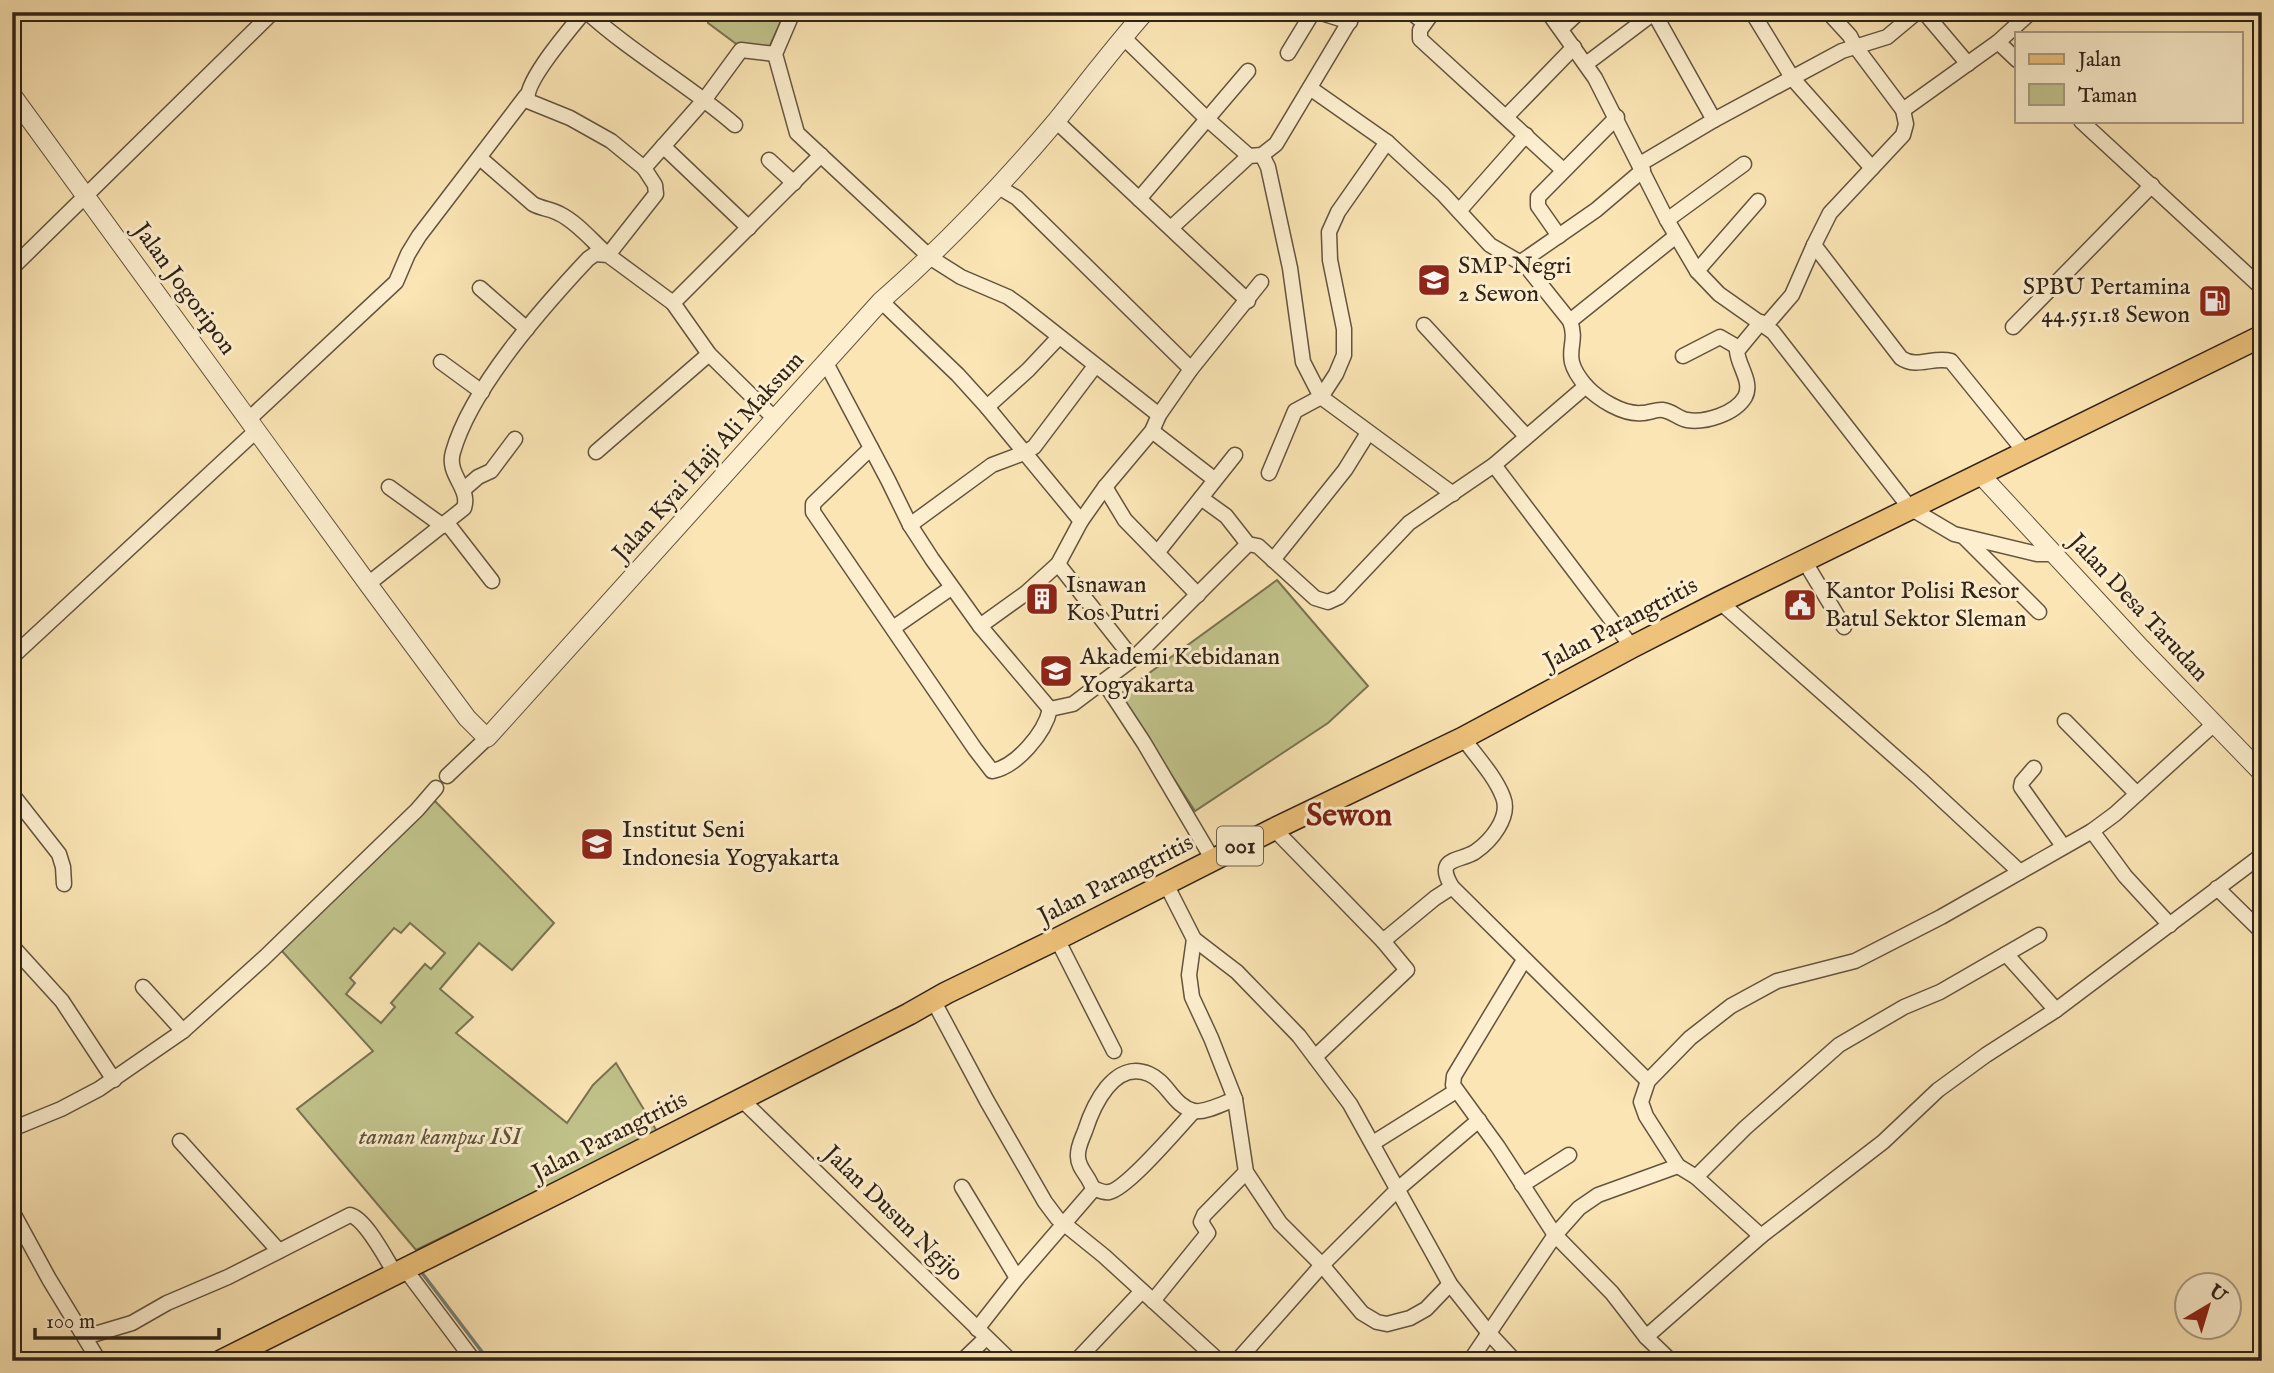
<svg xmlns="http://www.w3.org/2000/svg" width="2274" height="1373" viewBox="0 0 2274 1373" font-family="'IM FELL English',serif">
	<style>
		.green { fill: #c1c38b; stroke: #787352; stroke-width: 2; fill-rule: evenodd }
		.lines { fill: none; stroke-linecap: round; stroke-linejoin: round }
		.stream { stroke: #747f77; stroke-width: 3.5 }
		.minor-casing { stroke: #63543f; stroke-width: 17 }
		.tertiary-casing { stroke: #63543f; stroke-width: 20 }
		.primary-casing { stroke: #302318; stroke-width: 24 }
		.minor { stroke: #fceece; stroke-width: 14 }
		.tertiary { stroke: #fceece; stroke-width: 18 }
		.primary { stroke: #eec27a; stroke-width: 21 }
		.labels { text-anchor: middle; dominant-baseline: central; stroke-width: 6; stroke-linejoin: round; paint-order: stroke }
		.shield { fill: #fceece; stroke: #6d604f; stroke-width: 2 }
		.shield-label { font-size: 23px; font-weight: bold; fill: #302318 }
		.poi-label { font-size: 24px; fill: #302318; stroke: #fceece; text-anchor: start }
		.street-label { font-size: 24px; fill: #302318; stroke: #fceece }
		.park-label { font-size: 24px; font-style: italic; fill: #5c533a; stroke: #fceece }
		.district-label { font-size: 32px; font-weight: bold; fill: #7a1f14; stroke: #fceece }
	</style>
	<rect width="100%" height="100%" fill="#fbe5b4"/>
	<filter id="stains"><feTurbulence type="fractalNoise" baseFrequency=".00286" numOctaves="4"/><feColorMatrix values="0 0 0 0 .2 0 0 0 0 .09 0 0 0 0 .02 0 0 0 .5 -.17"/></filter>
	<radialGradient id="worn" r=".72"><stop offset=".6" stop-color="#630" stop-opacity="0"/><stop offset="1" stop-color="#630" stop-opacity=".3"/></radialGradient>
	<g class="green">
		<path d="M 708,12 L 785,12 L 768,50 L 739,46 L 708,23 Z"/>
		<path d="M 1277,580 L 1368,686 L 1328,723 L 1195,811 L 1119,695 Z"/>
		<path d="M 433,799 L 554,923 L 512,970 L 479,943 L 440,989 L 473,1017 L 456,1033 L 567,1123 L 593,1085 L 616,1063 L 658,1133 L 416,1250 L 297,1109 L 373,1051 L 281,950 ZM 410,923 L 445,953 L 431,969 L 425,964 L 391,1003 L 395,1007 L 381,1023 L 346,994 L 355,983 L 350,978 L 394,928 L 401,933 Z"/>
	</g>
	<g class="lines">
		<path class="stream" d="M 419,1269 L 489,1361"/>
		<defs>
			<g id="minor">
				<path d="M 584,12 C 571,28 523,83 528,101 L 570,118 L 611,141 L 644,168"/>
				<path d="M 587,12 C 633,54 688,84 735,125"/>
				<path d="M 793,12 L 775,54 L 797,133 L 931,258 L 961,277 L 1008,297 L 1022,307 L 1159,415"/>
				<path d="M 1318,12 L 1350,22"/>
				<path d="M 1411,12 L 1424,23"/>
				<path d="M 1433,12 L 1420,30 L 1420,39 L 1563,170"/>
				<path d="M 1548,12 L 1595,78 L 1667,220 L 1697,271 L 1719,294 L 1773,332 L 1910,508 L 1954,534 L 2037,554 L 2053,554"/>
				<path d="M 1752,12 L 1793,79 L 1872,168"/>
				<path d="M 1924,12 L 1968,64"/>
				<path d="M 1654,13 L 1714,120"/>
				<path d="M 1561,29 L 1579,12"/>
				<path d="M 1123,37 L 1206,118 L 1249,156"/>
				<path d="M 1998,42 L 2017,60"/>
				<path d="M 1288,53 L 1313,12"/>
				<path d="M 1586,64 L 1655,12"/>
				<path d="M 1310,88 L 1387,142 L 1443,194 L 1490,245 L 1526,266 L 1570,321 C 1580,347 1558,354 1586,386 C 1598,399 1623,415 1642,413 C 1649,413 1656,409 1663,410 C 1672,411 1679,419 1687,420 C 1705,423 1735,414 1745,397 C 1753,382 1738,366 1737,351 L 1761,322"/>
				<path d="M 1903,110 L 1998,42 L 2031,12"/>
				<path d="M 1506,117 L 1574,47"/>
				<path d="M 1056,121 L 1248,301"/>
				<path d="M 2081,121 L 2262,288"/>
				<path d="M 663,146 L 749,228"/>
				<path d="M 1262,155 L 1268,167 L 1290,268 L 1303,362 L 1321,397 L 1453,494"/>
				<path d="M 480,158 L 533,204 C 542,209 552,209 560,214 C 578,223 593,242 608,255 L 656,194 L 655,185 L 644,168 L 705,99 L 741,50 L 775,54"/>
				<path d="M 769,160 L 794,183"/>
				<path d="M 1640,164 L 1714,120 L 1842,51 L 1887,37 L 1917,12"/>
				<path d="M 997,186 L 1017,198 L 1191,369"/>
				<path d="M 1139,199 L 1248,71"/>
				<path d="M 1459,211 L 1526,135"/>
				<path d="M 1667,220 L 1744,164"/>
				<path d="M 1171,228 L 1249,156 L 1262,155 L 1276,144 L 1355,12"/>
				<path d="M 1559,236 L 1538,206 L 1538,197 L 1617,117"/>
				<path d="M 1814,245 L 1901,358 C 1917,369 1933,356 1951,361 L 2024,451"/>
				<path d="M 1521,262 L 1596,210 L 1643,170"/>
				<path d="M 12,268 L 273,12"/>
				<path d="M 1697,271 L 1758,201"/>
				<path d="M 480,288 L 527,329"/>
				<path d="M 881,301 L 958,375 L 987,407 L 1081,521"/>
				<path d="M 1570,321 L 1676,236"/>
				<path d="M 1424,325 L 1526,436"/>
				<path d="M 1766,325 L 1792,295 L 1814,245 L 1830,213 L 1903,135 L 1906,124 L 1903,110 L 1855,46 L 1850,36 L 1828,12"/>
				<path d="M 2013,327 L 2152,185"/>
				<path d="M 1683,356 L 1720,337 L 1739,348"/>
				<path d="M 441,362 L 482,392"/>
				<path d="M 826,363 L 888,480 L 910,525 L 932,559 L 980,626 L 1050,709"/>
				<path d="M 987,407 L 1028,370 L 1059,337"/>
				<path d="M 774,418 L 709,354 L 673,303 L 821,155"/>
				<path d="M 249,419 L 396,282 L 408,254 L 419,236 L 526,96"/>
				<path d="M 1152,431 L 1214,479"/>
				<path d="M 871,448 L 818,499 L 813,504 L 813,512 L 975,749 L 992,771 C 1016,767 1045,733 1050,709 L 1073,704 L 1133,659 L 1248,544"/>
				<path d="M 596,452 L 709,354"/>
				<path d="M 1494,465 L 1632,647"/>
				<path d="M 1269,473 L 1295,411 L 1321,397 L 1336,374 L 1344,355 L 1344,329 L 1330,260 L 1329,232 L 1338,212 L 1387,142"/>
				<path d="M 389,487 L 443,526"/>
				<path d="M 1105,487 L 1125,520 L 1198,595"/>
				<path d="M 463,490 L 478,477 L 491,471 L 515,439"/>
				<path d="M 1201,498 L 1226,516 L 1248,544 L 1258,546 L 1315,598 L 1328,602 L 1339,597 L 1409,523 L 1494,465 L 1586,386"/>
				<path d="M 447,523 L 492,581"/>
				<path d="M 910,525 L 992,465 L 1024,453 L 1034,447 L 1095,366"/>
				<path d="M 1965,538 L 2039,612"/>
				<path d="M 1157,553 L 1235,455"/>
				<path d="M 1273,560 L 1345,470 L 1368,433"/>
				<path d="M 1805,562 L 1844,627"/>
				<path d="M 1058,564 L 1133,659"/>
				<path d="M 368,584 L 464,508 C 471,488 446,475 453,452 C 471,388 542,308 588,259 L 595,254 L 608,255 L 673,303"/>
				<path d="M 1720,602 L 1920,779 L 2020,872"/>
				<path d="M 980,626 L 1026,593 L 1058,564 L 1081,521 L 1105,487 L 1152,431 L 1159,415 L 1191,369 L 1261,282"/>
				<path d="M 893,628 L 951,588"/>
				<path d="M 12,657 L 256,431"/>
				<path d="M 1104,682 L 1144,743 L 1213,860"/>
				<path d="M 2065,721 L 2137,794"/>
				<path d="M 1463,738 C 1476,756 1495,776 1503,797 C 1511,817 1491,841 1475,852 C 1459,862 1434,857 1452,887 L 1648,1081"/>
				<path d="M 2034,768 L 2022,782 L 2021,787 L 2063,846"/>
				<path d="M 447,776 L 487,738"/>
				<path d="M 12,794 L 59,854 L 63,867 L 64,884"/>
				<path d="M 1274,829 L 1383,941 L 1407,970 L 1315,1057"/>
				<path d="M 2092,831 L 2125,876 L 2170,925"/>
				<path d="M 1166,884 L 1194,939 L 1237,972 L 1299,1036 L 1350,1104 L 1450,1284 L 1488,1332 L 1515,1361"/>
				<path d="M 2217,888 L 2262,932"/>
				<path d="M 12,933 L 13,932"/>
				<path d="M 2039,935 L 1940,992 L 1904,1007 L 1839,1045 L 1745,1128 L 1696,1177 L 1678,1166 L 1646,1116 L 1641,1102 L 1648,1081 L 1690,1038 L 1731,1006 L 1777,981 L 1855,961 L 1941,917 L 2092,831 L 2115,814 L 2214,724"/>
				<path d="M 1057,939 L 1114,1051"/>
				<path d="M 1194,939 L 1189,975 L 1192,997 L 1211,1038 L 1235,1099 L 1246,1172 L 1280,1223 L 1322,1265 L 1362,1313 L 1377,1322 L 1387,1324 L 1410,1318 L 1426,1309 L 1450,1284"/>
				<path d="M 1383,941 L 1435,898 L 1452,887"/>
				<path d="M 12,946 L 62,1001 L 114,1080"/>
				<path d="M 2006,954 L 2056,1010"/>
				<path d="M 1524,960 L 1454,1076 L 1453,1085 L 1498,1147 L 1555,1235 L 1612,1293 L 1646,1337 L 1671,1361"/>
				<path d="M 143,987 L 183,1031"/>
				<path d="M 933,1000 L 987,1101 L 1045,1202 L 1057,1218 L 1104,1256 L 1219,1361"/>
				<path d="M 742,1100 L 1011,1361"/>
				<path d="M 12,1129 L 61,1109 L 99,1089 L 183,1031 L 264,958 L 417,810 L 436,788"/>
				<path d="M 180,1141 L 279,1251"/>
				<path d="M 1373,1143 L 1456,1091"/>
				<path d="M 1696,1177 L 1761,1236"/>
				<path d="M 1522,1185 L 1569,1155"/>
				<path d="M 962,1187 L 1017,1278"/>
				<path d="M 1093,1188 C 1098,1190 1103,1193 1109,1192 C 1127,1189 1179,1127 1194,1111"/>
				<path d="M 12,1211 L 49,1279 L 99,1361"/>
				<path d="M 405,1269 L 474,1361"/>
				<path d="M 1153,1301 L 1208,1233 L 1201,1222 L 1204,1215 L 1246,1172"/>
				<path d="M 977,1329 L 1017,1278 L 1093,1190 C 1091,1178 1078,1169 1078,1157 C 1077,1148 1082,1139 1085,1131 C 1093,1106 1114,1059 1149,1074 C 1168,1082 1173,1106 1194,1111 C 1205,1113 1224,1103 1235,1099"/>
				<path d="M 85,1337 L 132,1323 L 167,1303 L 228,1277 L 350,1215 C 366,1219 386,1259 395,1273"/>
				<path d="M 1646,1337 L 1761,1236 L 1883,1142 L 1938,1090 L 1986,1055 L 2056,1010 L 2262,855"/>
				<path d="M 962,1361 L 986,1338"/>
				<path d="M 1076,1361 L 1142,1291"/>
				<path d="M 1237,1361 L 1322,1265 L 1399,1188 L 1479,1120"/>
				<path d="M 1470,1361 L 1555,1235 L 1579,1208 L 1598,1195 L 1678,1166"/>
			</g>
			<g id="tertiary">
				<path d="M 12,95 L 368,584 L 467,718 L 487,738 L 881,301 C 944,246 1003,184 1057,120 C 1086,84 1114,47 1145,12"/>
				<path d="M 1980,474 L 2141,648 L 2262,773"/>
			</g>
			<path id="primary" d="M 221,1361 L 565,1189 L 909,1014 L 946,993 L 1057,939 L 1274,829 L 1463,738 L 1632,647 L 1720,602 L 2262,336"/>
		</defs>
		<use href="#minor" class="minor-casing"/>
		<use href="#tertiary" class="tertiary-casing"/>
		<use href="#primary" class="primary-casing"/>
		<use href="#minor" class="minor"/>
		<use href="#tertiary" class="tertiary"/>
		<use href="#primary" class="primary"/>
	</g>
	<defs>
		<symbol id="school-square" viewBox="-11 -11 22 22"><rect x="-9" y="-9" width="18" height="18" rx="4" fill="#8f2418" stroke="#fceece"/><path d="M0-5L7-2L0 1L-7-2ZM-4 1L0 2.5L4 1V4Q0 6-4 4Z" fill="#fff"/></symbol>
		<symbol id="fuel-square" viewBox="-11 -11 22 22"><rect x="-9" y="-9" width="18" height="18" rx="4" fill="#8f2418" stroke="#fceece"/><path d="M-5.5-6h7V0h2V4h1.3V-2.5L3-4.5l.8-.8L6-3V5H2.5V1h-1V6h-7ZM-4.2-4.7v3.2H.2V-4.7Z" fill="#fff"/></symbol>
		<symbol id="building-square" viewBox="-11 -11 22 22"><rect x="-9" y="-9" width="18" height="18" rx="4" fill="#8f2418" stroke="#fceece"/><path d="M-4-6H4V6H1V3H-1V6H-4ZM-2.5-4.3h1.7v1.8h-1.7ZM.8-4.3h1.7v1.8H.8ZM-2.5-1h1.7V.8h-1.7ZM.8-1h1.7V.8H.8Z" fill="#fff"/></symbol>
		<symbol id="civic-square" viewBox="-11 -11 22 22"><rect x="-9" y="-9" width="18" height="18" rx="4" fill="#8f2418" stroke="#fceece"/><path d="M-.6-6.5H3V-4.5H.6V-3L4-1V1h2V6H-6V1h2V-1L-.6-3ZM-1.2 2.5V6h2.4V2.5Z" fill="#fff"/></symbol>
		<symbol id="university-square" viewBox="-11 -11 22 22"><rect x="-9" y="-9" width="18" height="18" rx="4" fill="#8f2418" stroke="#fceece"/><path d="M0-5L7-2L0 1L-7-2ZM-4 1L0 2.5L4 1V4Q0 6-4 4Z" fill="#fff"/></symbol>
	</defs>
	<g fill-rule="evenodd">
		<use href="#school-square" x="1415" y="261" width="38" height="38"/>
		<use href="#fuel-square" x="2196" y="282" width="38" height="38"/>
		<use href="#building-square" x="1023" y="580" width="38" height="38"/>
		<use href="#civic-square" x="1781" y="586" width="38" height="38"/>
		<use href="#university-square" x="1037" y="652" width="38" height="38"/>
		<use href="#university-square" x="578" y="825" width="38" height="38"/>
	</g>
	<g class="labels">
		<rect class="shield" x="1217" y="826.5" width="46" height="39" rx="5"/>
		<g class="shield-label">
			<text x="1240" y="846">001</text>
		</g>
		<g class="poi-label">
			<text x="1458" y="266">SMP Negri<tspan x="1458" dy="28">2 Sewon</tspan></text>
			<text x="2190" y="287" text-anchor="end">SPBU Pertamina<tspan x="2190" dy="28">44.551.18 Sewon</tspan></text>
			<text x="1066" y="585">Isnawan<tspan x="1066" dy="28">Kos Putri</tspan></text>
			<text x="1825" y="591">Kantor Polisi Resor<tspan x="1825" dy="28">Batul Sektor Sleman</tspan></text>
			<text x="1080" y="657">Akademi Kebidanan<tspan x="1080" dy="28">Yogyakarta</tspan></text>
			<text x="622" y="830">Institut Seni<tspan x="622" dy="28">Indonesia Yogyakarta</tspan></text>
		</g>
		<g class="street-label">
			<text transform="translate(184 289) rotate(54)">Jalan Jogoripon</text>
			<text transform="translate(709 457) rotate(-48)">Jalan Kyai Haji Ali Maksum</text>
			<text transform="translate(2138 608) rotate(47)">Jalan Desa Tarudan</text>
			<text transform="translate(1621 624) rotate(-28)">Jalan Parangtritis</text>
			<text transform="translate(1116 880) rotate(-27)">Jalan Parangtritis</text>
			<text transform="translate(610 1137) rotate(-27)">Jalan Parangtritis</text>
			<text transform="translate(893 1214) rotate(44)">Jalan Dusun Ngijo</text>
		</g>
		<g class="park-label">
			<text x="440" y="1137">taman kampus ISI</text>
		</g>
		<g class="district-label">
			<text x="1349" y="816">Sewon</text>
		</g>
	</g>
	<rect width="2274" height="1373" fill="none" stroke="#fbe5b4" stroke-width="42"/>
	<rect x="14" y="14" width="2246" height="1345" fill="none" stroke="#302318" stroke-width="3.5"/>
	<rect x="21" y="21" width="2232" height="1331" fill="none" stroke="#302318" stroke-width="2"/>
	<rect x="2015" y="32" width="228" height="91" fill="#fceece" stroke="#aa9d85" stroke-width="2"/>
	<rect x="2029" y="54" width="35" height="10" fill="#eec27a" stroke="#aa9d85" stroke-width="2"/>
	<text x="2078" y="66" font-size="21" fill="#302318">Jalan</text>
	<rect x="2029" y="84" width="35" height="21" fill="#c1c38b" stroke="#aa9d85" stroke-width="2"/>
	<text x="2078" y="102" font-size="21" fill="#302318">Taman</text>
	<g transform="translate(2208 1306) rotate(38)"><circle r="33" fill="#fceece" stroke="#aa9d85" stroke-width="2"/>
	<path d="M0-5L12 26L0 18L-12 26Z" fill="#8f2418"/>
	<text y="-10" font-size="19" font-weight="bold" text-anchor="middle" fill="#302318">U</text>
	</g>
	<path d="M35 1328v10h184v-10" fill="none" stroke="#302318" stroke-width="3.5"/>
	<text x="46" y="1328" font-size="21" fill="#302318" stroke="#fceece" stroke-width="5" paint-order="stroke">100 m</text>
	<rect width="100%" height="100%" filter="url(#stains)"/>
	<rect width="100%" height="100%" fill="url(#worn)"/>
</svg>
